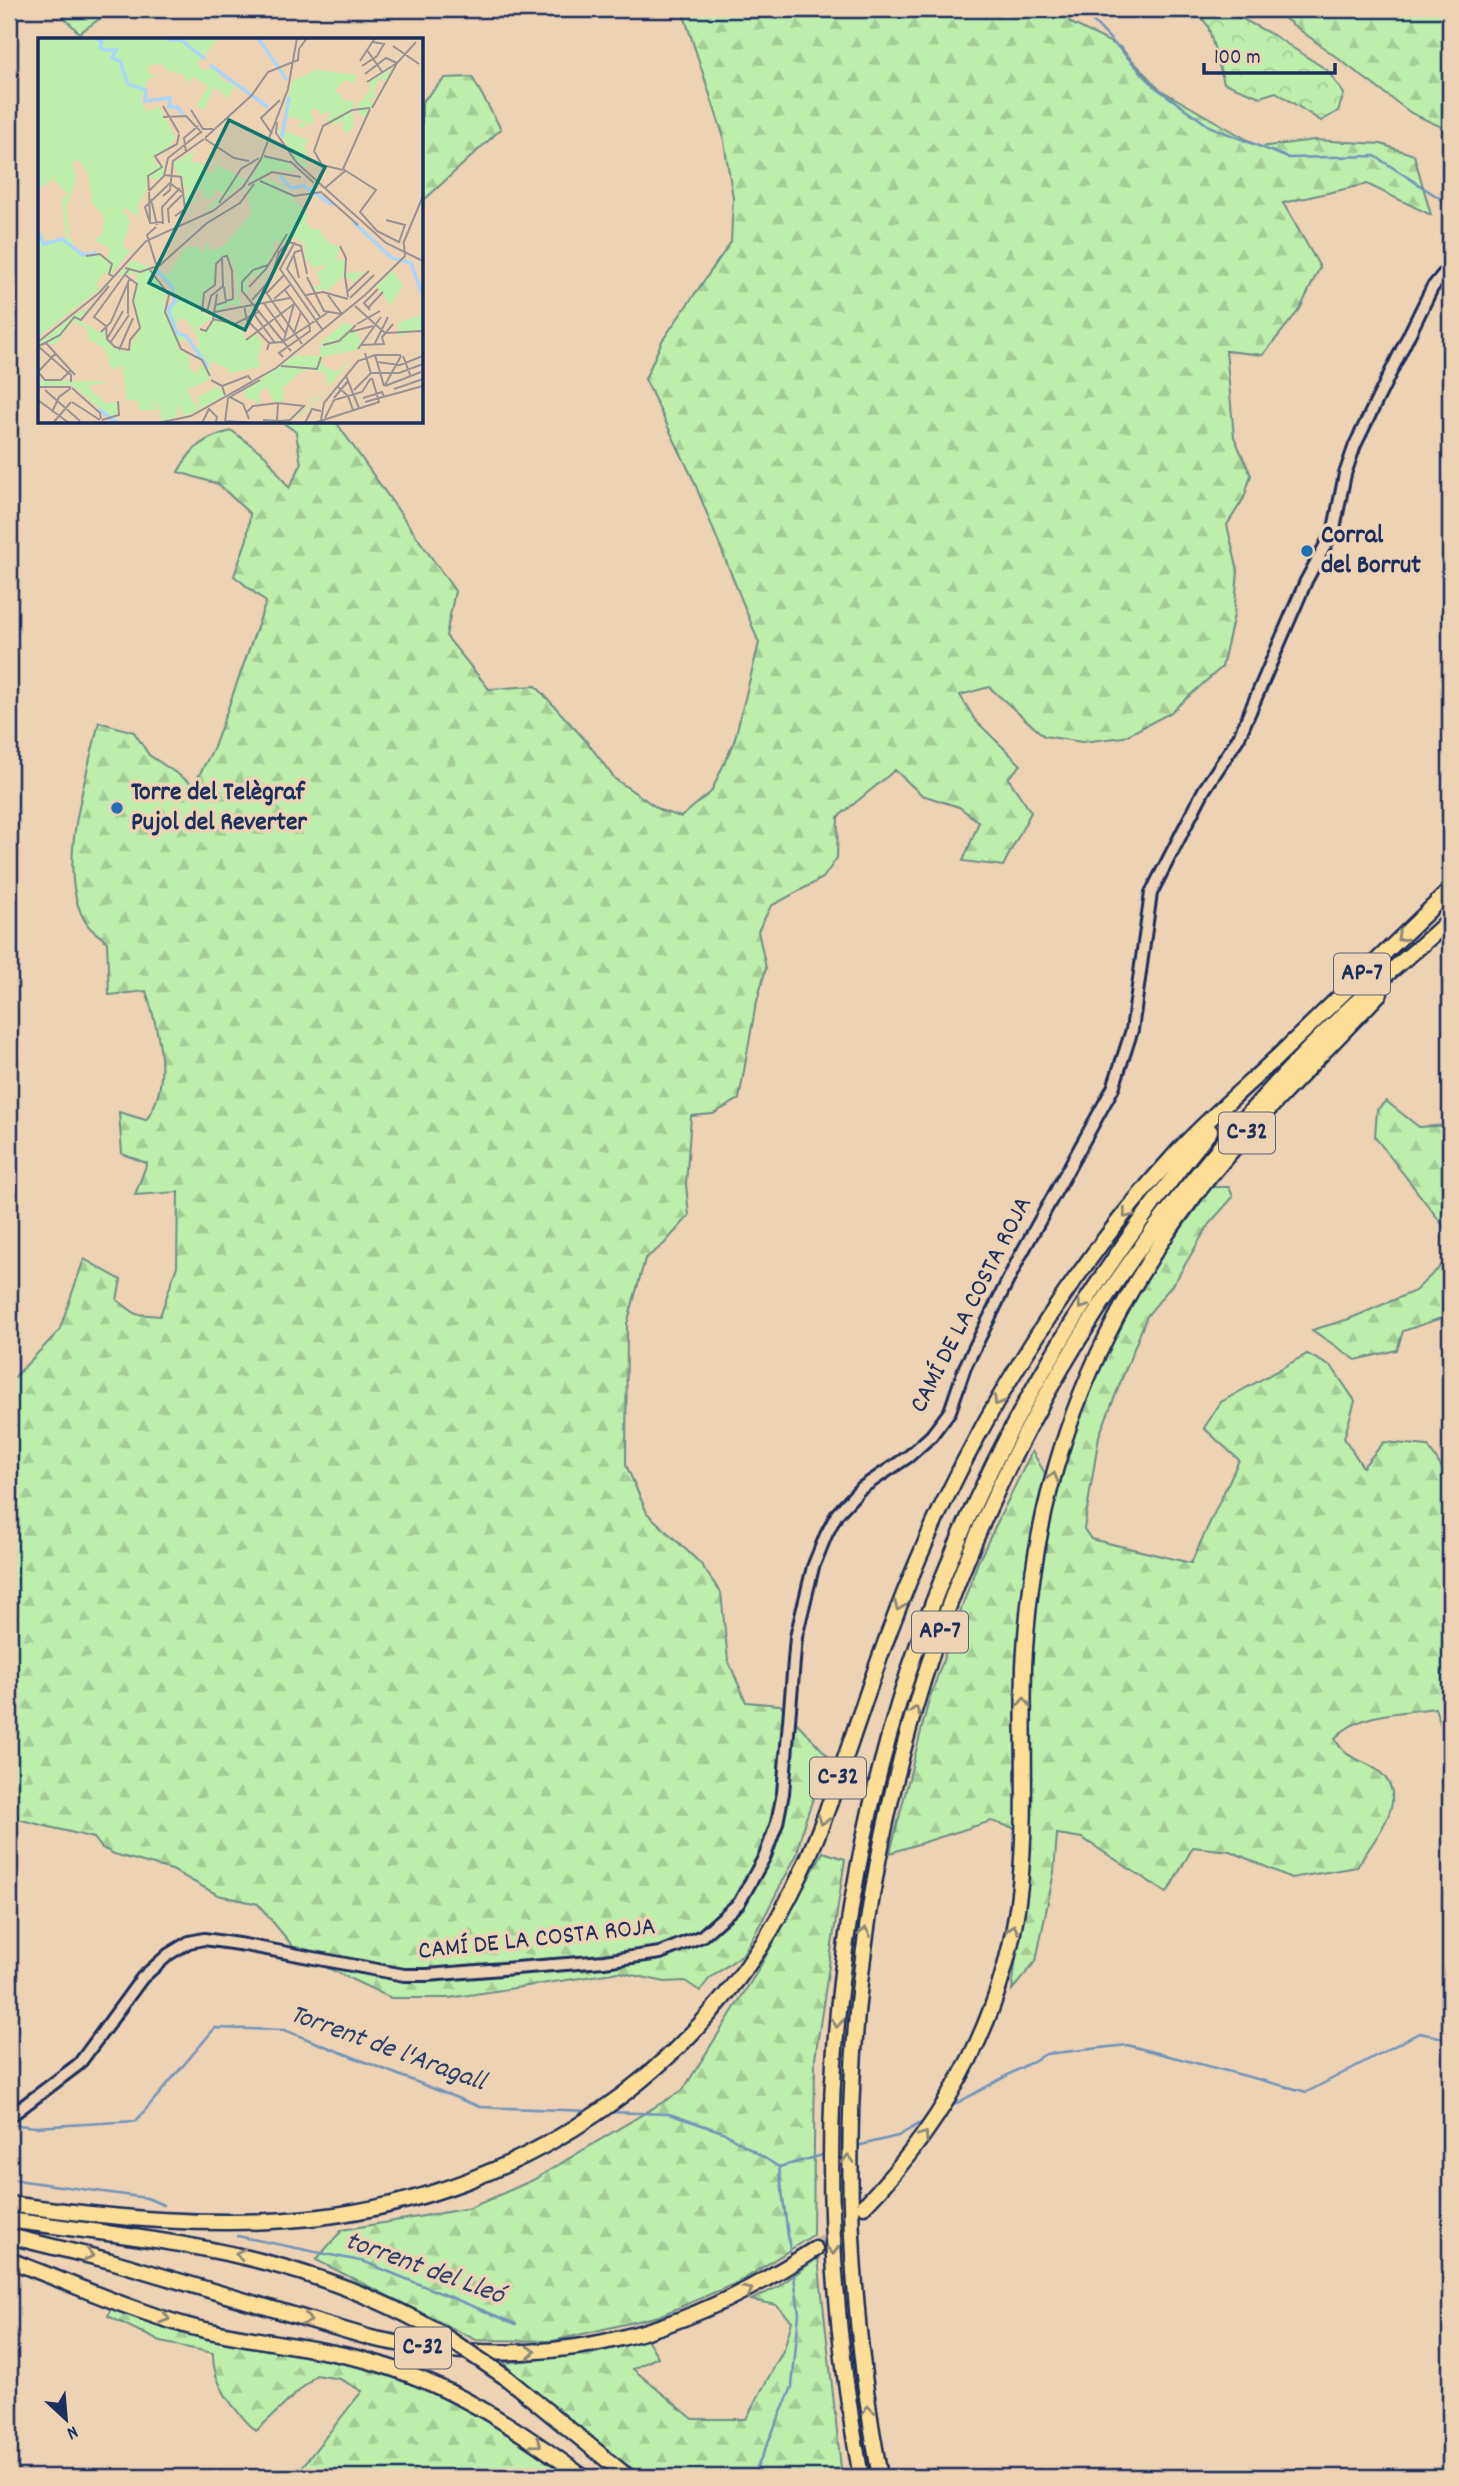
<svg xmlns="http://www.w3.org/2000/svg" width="1459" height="2486" viewBox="0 0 1459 2486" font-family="Dekko,sans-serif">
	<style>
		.forest { fill: url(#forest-firs); stroke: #6c8e85; stroke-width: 2 }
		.park { fill: url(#park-crowns); stroke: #6c8e85; stroke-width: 2 }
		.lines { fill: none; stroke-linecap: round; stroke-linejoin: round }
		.stream { stroke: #7193ba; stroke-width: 2.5 }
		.highway-tunnel { stroke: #c3b1a3; stroke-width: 14; stroke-dasharray: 14 7; stroke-linecap: butt }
		.secondary-casing { stroke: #1b2f5e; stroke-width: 16 }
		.highway-casing { stroke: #1b2f5e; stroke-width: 19 }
		.secondary { stroke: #edd2b4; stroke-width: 10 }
		.highway { stroke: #fcde96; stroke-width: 14 }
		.highway-bridge-casing { stroke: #1b2f5e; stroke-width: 19; stroke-linecap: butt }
		.highway-bridge { stroke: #fcde96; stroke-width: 14 }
		.oneway { stroke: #8c867a }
		.poi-dot { fill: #1f6fb2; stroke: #edd2b4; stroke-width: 2.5 }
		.labels { text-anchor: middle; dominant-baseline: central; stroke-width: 7; stroke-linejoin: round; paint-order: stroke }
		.shield { fill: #edd2b4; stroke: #5a6078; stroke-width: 2 }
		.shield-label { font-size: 24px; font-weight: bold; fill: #1b2f5e }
		.poi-label { font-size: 26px; font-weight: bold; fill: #1b2f5e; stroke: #edd2b4; text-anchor: start }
		.street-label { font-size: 26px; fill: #1b2f5e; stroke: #edd2b4 }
		.water-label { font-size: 28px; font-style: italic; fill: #29406d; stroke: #edd2b4 }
		.inset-river { fill: none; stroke: #abd6f7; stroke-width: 3.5 }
		.inset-road { fill: none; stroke: #999192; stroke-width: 2 }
		.view { fill: #0f766e; fill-opacity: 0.15; stroke: #0f766e; stroke-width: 3.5 }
		.inset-edge { fill: none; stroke: #1b2f5e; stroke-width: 3.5 }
	</style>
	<defs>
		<pattern id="forest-firs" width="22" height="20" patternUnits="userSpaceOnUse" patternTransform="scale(1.75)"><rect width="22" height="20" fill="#beeeac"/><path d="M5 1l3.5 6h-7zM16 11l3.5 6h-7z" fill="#a3cc96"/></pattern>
		<pattern id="park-crowns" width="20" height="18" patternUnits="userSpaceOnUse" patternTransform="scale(1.75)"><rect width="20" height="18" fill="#beeeac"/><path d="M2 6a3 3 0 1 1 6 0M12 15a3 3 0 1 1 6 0" fill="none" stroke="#a3cc96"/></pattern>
	</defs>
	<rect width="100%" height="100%" fill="#edd2b4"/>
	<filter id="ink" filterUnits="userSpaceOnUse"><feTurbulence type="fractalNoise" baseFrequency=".0143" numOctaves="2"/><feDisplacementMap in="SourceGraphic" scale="14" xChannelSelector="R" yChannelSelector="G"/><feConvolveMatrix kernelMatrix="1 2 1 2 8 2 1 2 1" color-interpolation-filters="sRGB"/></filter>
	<g filter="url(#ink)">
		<g class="forest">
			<path d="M 56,9 L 114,9 L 79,33 Z"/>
			<path d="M 682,9 L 1062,9 L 1071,23 L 1120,47 L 1159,89 L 1260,147 L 1314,140 L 1381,144 L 1414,155 L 1431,215 L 1367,184 L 1283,203 L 1320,267 L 1300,309 L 1263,355 L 1226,351 L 1234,437 L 1251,475 L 1244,498 L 1227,525 L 1238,571 L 1234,615 L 1222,667 L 1170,713 L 1124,737 L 1082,742 L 1044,736 L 989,687 L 960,695 L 975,720 L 1021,765 L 1008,778 L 1031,812 L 1003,866 L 963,861 L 979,822 L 959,807 L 922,795 L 895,770 L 838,817 L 837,858 L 823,878 L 771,906 L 758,931 L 766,968 L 755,1009 L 739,1099 L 713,1114 L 691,1116 L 686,1185 L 689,1216 L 664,1244 L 645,1259 L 627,1324 L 626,1465 L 647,1513 L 700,1563 L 721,1593 L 728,1660 L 746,1702 L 780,1705 L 828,1756 L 803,1827 L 797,1854 L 763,1919 L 743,1954 L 709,1979 L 700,1991 L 685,1981 L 665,1982 L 619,1972 L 449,1998 L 391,1998 L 300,1955 L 258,1904 L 218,1895 L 172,1870 L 114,1854 L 102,1848 L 94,1838 L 9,1817 L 9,1383 L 59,1331 L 84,1259 L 121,1280 L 117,1300 L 136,1314 L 160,1316 L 177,1266 L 178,1192 L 135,1195 L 147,1163 L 122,1154 L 119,1112 L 146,1120 C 173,1083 159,1032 146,991 L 109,995 L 107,942 C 101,936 91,931 87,924 C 53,874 87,776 99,722 L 134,732 L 149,755 L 194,785 L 214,747 L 266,602 L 234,576 L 247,539 L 250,514 L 218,484 L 178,472 C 192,447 204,437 232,431 L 266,456 L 289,488 L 301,465 L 296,432 L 282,422 L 336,422 L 455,591 L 446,636 L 489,689 L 536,686 L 587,742 L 615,779 L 662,811 L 681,817 L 711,792 L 734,742 L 759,643 L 693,479 L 645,379 L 662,341 L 731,242 L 733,198 L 723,135 Z"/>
			<path d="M 1272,9 L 1450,9 L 1450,131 L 1411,113 Z"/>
			<path d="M 472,77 L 501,129 L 422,202 L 422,102 L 445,78 Z"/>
			<path d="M 1386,1101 L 1419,1127 L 1450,1125 L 1450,1234 L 1375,1137 L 1377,1110 Z"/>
			<path d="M 1212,1187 L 1229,1187 L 1233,1197 L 1209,1224 L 1176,1280 L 1147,1316 L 1099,1436 L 1084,1529 L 1091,1539 L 1191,1563 L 1239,1460 L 1204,1428 L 1221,1402 L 1307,1354 L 1332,1367 L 1355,1401 L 1344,1438 L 1363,1467 L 1384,1442 L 1428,1446 L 1445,1473 L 1450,1473 L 1450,1751 L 1435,1708 C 1402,1713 1360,1712 1335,1738 C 1342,1754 1352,1757 1367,1764 C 1419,1790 1378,1833 1357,1867 L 1291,1878 L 1230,1851 L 1193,1847 L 1167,1893 L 1082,1838 L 1057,1834 L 1054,1872 L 1036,1961 L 1012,1990 L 1031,1833 L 991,1821 L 890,1853 L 929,1700 L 978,1562 L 1032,1451 L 1057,1494 C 1073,1438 1089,1380 1116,1328 C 1142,1277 1179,1233 1212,1187 Z"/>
			<path d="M 1450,1257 L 1450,1315 L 1403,1331 L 1397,1350 L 1356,1360 L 1312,1330 L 1349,1319 L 1415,1291 Z"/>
			<path d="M 823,1852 L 845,1859 L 815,2058 L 813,2235 L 741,2281 L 659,2316 L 553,2341 L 476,2340 L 316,2260 L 342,2230 L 470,2208 L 533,2180 L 683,2090 L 757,1972 Z"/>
			<path d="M 818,2258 L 842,2477 L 646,2477 L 607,2452 L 527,2387 L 504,2363 L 592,2354 L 647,2339 L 658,2357 L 633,2369 L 693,2419 L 746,2419 L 784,2349 L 792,2321 L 776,2305 L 751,2300 L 776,2288 Z"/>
			<path d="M 111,2307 L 178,2332 L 352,2363 L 422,2388 L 491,2421 L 531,2446 L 570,2477 L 294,2477 L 362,2391 L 340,2379 L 316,2375 L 256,2431 C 234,2410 212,2384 213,2353 L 161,2342 L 108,2316 Z"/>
		</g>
		<path class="park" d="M 1195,9 L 1224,9 L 1273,35 L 1327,70 L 1344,94 L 1338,111 L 1321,121 L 1276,92 L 1260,97 L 1224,83 L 1208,26 Z"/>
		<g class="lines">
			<g class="stream">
				<path d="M 1082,9 L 1155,87 L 1209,126 L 1288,158 L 1375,156 L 1450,205"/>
				<path d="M 950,2107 L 1046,2054 L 1127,2045 L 1307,2092 L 1419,2033 L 1450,2039"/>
				<path d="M 607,2112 L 669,2114 L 723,2132 L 779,2167 L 827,2154"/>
				<path d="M 9,2124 L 35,2127 L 136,2121 L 215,2028 L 284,2030 L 480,2107 L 590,2111"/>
				<path d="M 857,2146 L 898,2136 L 926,2120"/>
				<path d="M 779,2167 L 791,2259"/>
				<path d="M 9,2179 L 147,2198 L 163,2205"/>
				<path d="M 237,2236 L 365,2262 L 516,2324"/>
				<path d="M 753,2477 L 792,2387 L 799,2313 L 793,2269"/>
			</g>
			<path class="highway-tunnel" d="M 815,2249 L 859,2211"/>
			<defs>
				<path id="secondary" d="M 9,2117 L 79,2064 L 142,1978 L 169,1954 L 189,1942 L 204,1939 L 245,1945 L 404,1975 L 427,1975 L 604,1961 L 660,1953 L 702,1936 L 739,1903 L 765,1856 L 777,1823 L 783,1793 L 796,1637 L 813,1567 L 826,1535 L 837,1514 L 860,1489 L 909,1456 L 931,1436 L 950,1411 L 965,1367 L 1019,1258 L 1113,1088 L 1132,1030 L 1151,893 L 1204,790 L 1239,737 L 1306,581 L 1334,529 L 1345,474 L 1355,445 L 1432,288 L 1450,266"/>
				<g id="highway">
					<path d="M 1270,1064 L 1450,890"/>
					<path d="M 9,2204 C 112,2218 217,2229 320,2217 C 520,2193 701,2073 792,1892 C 822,1833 841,1769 863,1706 C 886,1637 912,1570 943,1504 C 1003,1379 1085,1252 1179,1150 C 1209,1118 1243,1089 1275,1059"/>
					<path d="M 864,2206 C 949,2118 1008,2009 1020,1885 C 1027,1812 1022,1739 1024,1666 C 1027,1606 1035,1547 1050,1489 C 1077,1383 1128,1282 1195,1195 C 1251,1123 1317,1060 1380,993"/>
					<path d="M 9,2220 C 163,2241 302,2252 440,2333"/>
					<path d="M 9,2236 L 111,2261 L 371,2338 C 539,2374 673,2343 815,2249"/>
					<path d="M 9,2260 C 68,2282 127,2309 188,2326 C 246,2341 307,2345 365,2360 C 447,2382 516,2427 583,2477"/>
					<path d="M 504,2376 L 628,2477"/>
					<path d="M 861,2477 C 769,1982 891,1520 1210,1131"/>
					<path d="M 880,2477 C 795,2025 892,1558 1181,1194 C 1241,1119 1306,1047 1378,982 C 1402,961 1427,942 1450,919"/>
				</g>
			</defs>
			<use href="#secondary" class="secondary-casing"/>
			<use href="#highway" class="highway-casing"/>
			<use href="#secondary" class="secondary"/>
			<use href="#highway" class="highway"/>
			<defs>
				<path id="highway-bridge" d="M 440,2333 L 504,2376"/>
			</defs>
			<use href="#highway-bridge" class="highway-bridge-casing"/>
			<use href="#highway-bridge" class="highway-bridge"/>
		</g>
		<defs><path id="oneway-chevron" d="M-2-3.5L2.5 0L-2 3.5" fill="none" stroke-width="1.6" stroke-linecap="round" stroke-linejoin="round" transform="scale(1.75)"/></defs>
		<g class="oneway">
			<use href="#oneway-chevron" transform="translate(1401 937) rotate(137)"/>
			<use href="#oneway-chevron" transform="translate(1127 1214) rotate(128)"/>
			<use href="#oneway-chevron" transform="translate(1082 1305) rotate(123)"/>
			<use href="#oneway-chevron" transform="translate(998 1401) rotate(120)"/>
			<use href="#oneway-chevron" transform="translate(1053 1477) rotate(-74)"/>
			<use href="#oneway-chevron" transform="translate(899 1606) rotate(112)"/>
			<use href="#oneway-chevron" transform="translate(1024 1702) rotate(-89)"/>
			<use href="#oneway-chevron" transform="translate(915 1711) rotate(-73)"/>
			<use href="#oneway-chevron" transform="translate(823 1820) rotate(110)"/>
			<use href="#oneway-chevron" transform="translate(1013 1929) rotate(-79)"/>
			<use href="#oneway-chevron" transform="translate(865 1932) rotate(-81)"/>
			<use href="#oneway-chevron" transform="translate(837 2023) rotate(95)"/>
			<use href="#oneway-chevron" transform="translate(924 2136) rotate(-54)"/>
			<use href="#oneway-chevron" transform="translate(848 2159) rotate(-90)"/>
			<use href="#oneway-chevron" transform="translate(833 2250) rotate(87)"/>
			<use href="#oneway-chevron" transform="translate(240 2254) rotate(-167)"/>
			<use href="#oneway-chevron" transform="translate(89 2255) rotate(14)"/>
			<use href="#oneway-chevron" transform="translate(748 2291) rotate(-28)"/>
			<use href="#oneway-chevron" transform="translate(165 2318) rotate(17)"/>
			<use href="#oneway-chevron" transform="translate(307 2320) rotate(17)"/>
			<use href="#oneway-chevron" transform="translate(531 2352) rotate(-4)"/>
			<use href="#oneway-chevron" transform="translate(868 2410) rotate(-99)"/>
			<use href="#oneway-chevron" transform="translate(537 2443) rotate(36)"/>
		</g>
	</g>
	<g class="poi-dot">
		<circle cx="1307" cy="551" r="7"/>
		<circle cx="117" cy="808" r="7"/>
	</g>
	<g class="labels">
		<g class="shield">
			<rect x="1334" y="953.5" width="56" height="41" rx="5"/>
			<rect x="1219" y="1112.5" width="56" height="41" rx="5"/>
			<rect x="912" y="1611.5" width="56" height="41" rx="5"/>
			<rect x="810" y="1757.5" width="56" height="41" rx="5"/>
			<rect x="395" y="2327.5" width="56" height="41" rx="5"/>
		</g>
		<g class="shield-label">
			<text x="1362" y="974">AP-7</text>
			<text x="1247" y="1133">C-32</text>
			<text x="940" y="1632">AP-7</text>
			<text x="838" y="1778">C-32</text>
			<text x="423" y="2348">C-32</text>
		</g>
		<g class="poi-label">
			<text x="1321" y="536">Corral<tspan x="1321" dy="30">del Borrut</tspan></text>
			<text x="131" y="793">Torre del Telègraf<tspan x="131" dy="30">Pujol del Reverter</tspan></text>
		</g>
		<g class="street-label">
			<text transform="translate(972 1305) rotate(-63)">CAMÍ DE LA COSTA ROJA</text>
			<text transform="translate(537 1940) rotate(-6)">CAMÍ DE LA COSTA ROJA</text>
		</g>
		<g class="water-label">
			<text transform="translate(387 2050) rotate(20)">Torrent de l'Aragall</text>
			<text transform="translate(424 2270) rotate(20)">torrent del Lleó</text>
		</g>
	</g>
	<g transform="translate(38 38)">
		<rect width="385" height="385" fill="#edd2b4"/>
		<path d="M 355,233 L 365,248 L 353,267 L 338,248 ZM 385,276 L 385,290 L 360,298 L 360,285 ZM 306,284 L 316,288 L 312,293 L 319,292 L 323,306 L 318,311 L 296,314 L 288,301 ZM 180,348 L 187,357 L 161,372 L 160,359 ZM 118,353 L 112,364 L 122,372 L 102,372 L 98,362 L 89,362 L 88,357 Z" fill="#beeeac"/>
		<path d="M 0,0 L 181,0 L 159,26 L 165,33 L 175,30 L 185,43 L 197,47 L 190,60 L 176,49 L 166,72 L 158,68 L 170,50 L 168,46 L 154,39 L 150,46 L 145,36 L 130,33 L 123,25 L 111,28 L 110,35 L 118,37 L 109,42 L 103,63 L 109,74 L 121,68 L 138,100 L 125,116 L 116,118 L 118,127 L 126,127 L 126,137 L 119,142 L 109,138 L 109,151 L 99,168 L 102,179 L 84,169 L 92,183 L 85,209 L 93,212 L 73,236 L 65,235 L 58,247 L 62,251 L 0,299 L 0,189 L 8,205 L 28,201 L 24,161 L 30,156 L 15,141 L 0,151 ZM 41,122 L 50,136 L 54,165 L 66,178 L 64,196 L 56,202 L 72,211 L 68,221 L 58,213 L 44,216 L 32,206 L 36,205 L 31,198 L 29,168 L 38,141 L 34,124 ZM 356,30 L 349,43 L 341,40 L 335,55 L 339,60 L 330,60 L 336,65 L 328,80 L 322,77 L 319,68 L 331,54 L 332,43 ZM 278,32 L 318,37 L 316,45 L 307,42 L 297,52 L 308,63 L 315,62 L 315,89 L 310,95 L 304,91 L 305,82 L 297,87 L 288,82 L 294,73 L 283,76 L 277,70 L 272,74 L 276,83 L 273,87 L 268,84 L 266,90 L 257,88 L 266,83 L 246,77 L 254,43 ZM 239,90 L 270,102 L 266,109 L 270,117 L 260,124 L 268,124 L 269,130 L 260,126 ZM 156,113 L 153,124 L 166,126 L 168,134 L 175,135 L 178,126 L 208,142 L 176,169 L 165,174 L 185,156 L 179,151 L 174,160 L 165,161 L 165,152 L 154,151 L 153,159 L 164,163 L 151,163 L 151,175 L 146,165 L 149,149 L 143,148 L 143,141 L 148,140 L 140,137 L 135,125 ZM 225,119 L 246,121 L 259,134 L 242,132 L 212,144 ZM 226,140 L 245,148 L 270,178 L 267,184 L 273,191 L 281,191 L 291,205 L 302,209 L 298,222 L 307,221 L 307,235 L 325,234 L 315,245 L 307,237 L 288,254 L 286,250 L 276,255 L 274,250 L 283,247 L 279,235 L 290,226 L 274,231 L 271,222 L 267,223 L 267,206 L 256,200 L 242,207 L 239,201 L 224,241 L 219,235 L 209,244 L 211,255 L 202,252 L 202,268 L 193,266 L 180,273 L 178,267 L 200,260 L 197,231 L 190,217 L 178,225 L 177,246 L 164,260 L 162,273 L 175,280 L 158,291 L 167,294 L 176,281 L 203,287 L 207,301 L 216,295 L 225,305 L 219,320 L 222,329 L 190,335 L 189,330 L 172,323 L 171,342 L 149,352 L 161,372 L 147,378 L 139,367 L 139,379 L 123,383 L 122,369 L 112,364 L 117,353 L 88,357 L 84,327 L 74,332 L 66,310 L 51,302 L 49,290 L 35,283 L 18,306 L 0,306 L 37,276 L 51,271 L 62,256 L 43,283 L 63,295 L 67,289 L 67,300 L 76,310 L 90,314 L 102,290 L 95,263 L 99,235 L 80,237 L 95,222 L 111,229 L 128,255 L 126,270 L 131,288 L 127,274 L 135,269 L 138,256 L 120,232 L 129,237 L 148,209 L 160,209 L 166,215 L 169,203 L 173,213 L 187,207 L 213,176 L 209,150 ZM 142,280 L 148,282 L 159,297 L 161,307 L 156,318 L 170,329 L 164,326 L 159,337 L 152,331 L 151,317 L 141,312 L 138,297 L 142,304 L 147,302 L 136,287 ZM 285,299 L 296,314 L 335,309 L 283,319 L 284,327 L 299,334 L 313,322 L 282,360 L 269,372 L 249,385 L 278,363 L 268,360 L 279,361 L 291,349 L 287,335 L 270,331 L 260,336 L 245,350 L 246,363 L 237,365 L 228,349 L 220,357 L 224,366 L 208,360 L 206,353 L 256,318 L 281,318 ZM 3,342 L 70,344 L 49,348 L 67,365 L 79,364 L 81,376 L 73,379 L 34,347 L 0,348 Z" fill="#beeeac" fill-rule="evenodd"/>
		<path class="inset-river" d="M 57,0 L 64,4 L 62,9 L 66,12 L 78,12 L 74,20 L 82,23 L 90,46 L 108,52 L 107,63 L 132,60 L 131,69 L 139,69 L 145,76M 220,0 L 249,42M 129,2 L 143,2 L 167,21M 172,27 L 230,69M 244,99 L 251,59M 242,138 L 253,150 L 266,148 L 295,167M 315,184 L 354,220 L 373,225 L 385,259M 0,193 L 6,206 L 24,201 L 45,217 L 58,215M 117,230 L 134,249 L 137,264 L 130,271 L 139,295 L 148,298 L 170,329M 60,371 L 80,385"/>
		<path class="inset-road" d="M 355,8 L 381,26M 329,12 L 345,35M 322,23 L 337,0M 324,28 L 339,18 L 346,6 L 335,4M 327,36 L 348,20 L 359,25 L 329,44M 125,68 L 141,95M 334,70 L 359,25 L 378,4M 153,72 L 165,91 L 175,91M 125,79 L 148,78 L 164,95M 239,84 L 238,95 L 259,125 L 348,205 L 385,223M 234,96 L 223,80 L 242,62M 167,100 L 214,57 L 230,34 L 260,22 L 261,11 L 269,0M 167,101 L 196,120 L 211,123M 276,113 L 285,88 L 314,72 L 332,70M 276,113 L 284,127 L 305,132M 148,114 L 146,100 L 160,88M 226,118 L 255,125M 252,123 L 276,145M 305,131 L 338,152 L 322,174 L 339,193 L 361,204 L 367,187 L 348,182M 305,131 L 332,71M 126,137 L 143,139 L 145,154M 222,143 L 256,158 L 284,154M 132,145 L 145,155 L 147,171 L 137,178M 210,147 L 234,134 L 263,139M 287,150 L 307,133M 111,153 L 110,138 L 124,129 L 117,118 L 139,106 L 141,96M 111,153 L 126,138 L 130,120 L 163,94M 111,154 L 112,183M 284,155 L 320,187M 125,158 L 132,152 L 135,123 L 166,101M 113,161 L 119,187M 181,165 L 203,131 L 221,120M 124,184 L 112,185 L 107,169 L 132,145M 131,185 L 130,171 L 144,157M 125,186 L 124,169 L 142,150M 118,189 L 109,197 L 119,229M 257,204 L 242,231 L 284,291M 365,206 L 385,158M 302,208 L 308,220 L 307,238M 264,212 L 257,214 L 249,231 L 282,279M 48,218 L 62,216 L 74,226 L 71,236 L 76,239M 256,218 L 261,240M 184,219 L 189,218 L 194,233 L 195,261 L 188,263M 230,227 L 215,232 L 204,244 L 204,253 L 253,313M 87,230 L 102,234 L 122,227 L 169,185 L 202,165 L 216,146M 112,232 L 131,257 L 127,274 L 143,311 L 164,322 L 172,338M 307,238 L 310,259M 269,239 L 286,273 L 303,276M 211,249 L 228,231 L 249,196M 225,250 L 264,306M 247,252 L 271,285M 309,254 L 331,233M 228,256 L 246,237M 268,257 L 285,254 L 310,261M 290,257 L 304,276M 312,260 L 336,237M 236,261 L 252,247M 214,262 L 233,241 L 241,214 L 251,204 L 263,208 L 269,236M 225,264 L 248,296M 178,267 L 188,264 L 186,249M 206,268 L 209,282 L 231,305M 317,268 L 347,295M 330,270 L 345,254M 332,272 L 326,265 L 340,251M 164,274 L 166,255 L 177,247 L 178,226 L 184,220M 169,274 L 173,258 L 185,248 L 184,219M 177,274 L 252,260M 90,276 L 90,245M 216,276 L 237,305M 36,279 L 43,282 L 71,248M 175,281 L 197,286 L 222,273M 319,286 L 342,273M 68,288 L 69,301 L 77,309 L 91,312 L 92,302 L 102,290 L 95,263 L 99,246 L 87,237M 68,288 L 56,279 L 91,231M 162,291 L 168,293 L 175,282 L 179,256M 63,294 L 73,284 L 92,240M 312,294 L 335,288M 256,295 L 263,274M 347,295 L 385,293M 69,301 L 85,273M 208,302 L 256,266M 246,302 L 256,266M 0,304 L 61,255 L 108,203 L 175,173 L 205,149 L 223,121 L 250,51 L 259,0M 72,305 L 91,277M 3,307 L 8,305 L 37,337M 285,307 L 301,303 L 318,287M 324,307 L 346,306 L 344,299 L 355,286M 336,307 L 350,279M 1,308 L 22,297 L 37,278M 1,309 L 33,337 L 33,344M 320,311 L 343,279M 81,312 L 95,280M 229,312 L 231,305 L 245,304 L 289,275M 327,315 L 333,336M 337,317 L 346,348M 365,318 L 373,339M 245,319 L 241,315 L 272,293 L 271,285M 339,324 L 362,327 L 385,318M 243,328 L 279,331 L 283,319M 0,334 L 7,342 L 23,342 L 32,333M 0,334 L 18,315M 308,338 L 321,370M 173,342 L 184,348 L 187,357M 347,347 L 363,318M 184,348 L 210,338 L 213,342M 299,348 L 310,358 L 315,372M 347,348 L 383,334M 0,349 L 33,349M 34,350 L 62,375 L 63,381M 356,351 L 385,341M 7,352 L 42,383M 316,352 L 333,335 L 361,335 L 385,326M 192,359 L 205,366 L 211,381M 296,360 L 310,343M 325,360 L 344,354 L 346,359M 0,362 L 31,385M 34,364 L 62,382M 327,364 L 385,348M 14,374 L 21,359 L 33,350M 209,374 L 215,368 L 240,365M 287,380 L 296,362 L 324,354 L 333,340M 64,382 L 81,377 L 80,363M 225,382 L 242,383 L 252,382 L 266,368 L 240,365 L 239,382M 283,382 L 286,365 L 320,323 L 337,317 L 363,317M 188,383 L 219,385M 187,384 L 190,360 L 222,342M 15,385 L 33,364M 120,385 L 153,378 L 238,330 L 327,257 L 367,218 L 366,206M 164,385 L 171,371 L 179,379 L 178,384M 267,385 L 274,371 L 283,373M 276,385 L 341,364 L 334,340"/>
		<path class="view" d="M 191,82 L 287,129 L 207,292 L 111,245 Z"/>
		<rect width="385" height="385" class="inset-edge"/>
	</g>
	<rect width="1459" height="2486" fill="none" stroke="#edd2b4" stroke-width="35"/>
	<rect x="18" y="18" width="1424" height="2451" fill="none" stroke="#1b2f5e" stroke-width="2.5" filter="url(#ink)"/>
	<g transform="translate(66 2419) rotate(154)" stroke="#edd2b4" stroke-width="5" paint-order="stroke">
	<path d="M0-5L12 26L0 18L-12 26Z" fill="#1b2f5e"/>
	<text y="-10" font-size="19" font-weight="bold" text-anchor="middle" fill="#1b2f5e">N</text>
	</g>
	<path d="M1204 63v10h131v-10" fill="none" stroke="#1b2f5e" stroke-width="3.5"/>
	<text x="1214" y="63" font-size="21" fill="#1b2f5e" stroke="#edd2b4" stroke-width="5" paint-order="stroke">100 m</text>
</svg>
